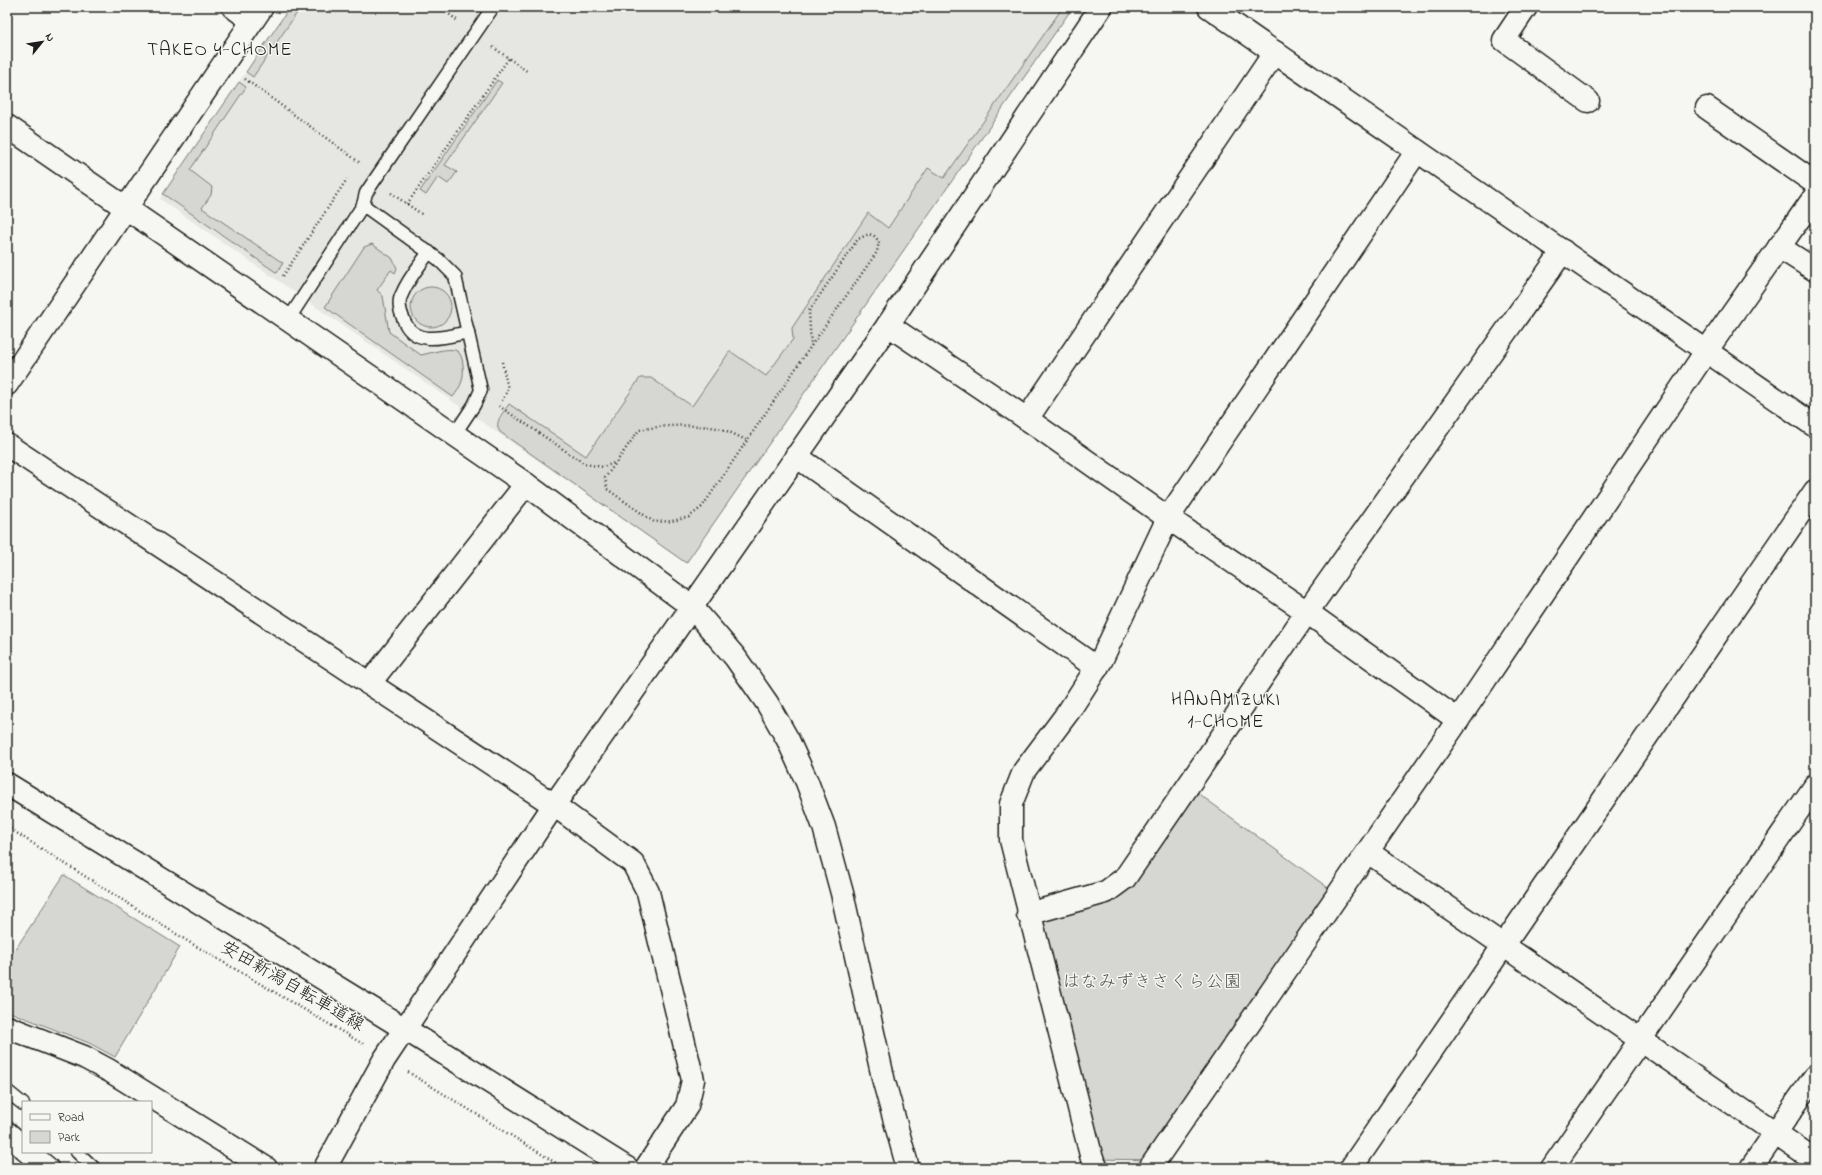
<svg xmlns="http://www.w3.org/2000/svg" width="1822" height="1175" viewBox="0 0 1822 1175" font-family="'Indie Flower','Klee One',sans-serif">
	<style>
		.built { fill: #e6e6e2 }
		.green { fill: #d6d6d2; stroke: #797977 }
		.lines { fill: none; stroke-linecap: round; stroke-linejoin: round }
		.service-casing { stroke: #1c1c1c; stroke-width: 15 }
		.minor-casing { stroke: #1c1c1c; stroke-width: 25 }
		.tertiary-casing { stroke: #1c1c1c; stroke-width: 25 }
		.trunk-casing { stroke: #1c1c1c; stroke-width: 25 }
		.path { stroke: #1c1c1c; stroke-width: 2.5; stroke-dasharray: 1 3; stroke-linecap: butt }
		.service { stroke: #f6f6f2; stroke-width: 12 }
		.minor { stroke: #f6f6f2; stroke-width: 22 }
		.tertiary { stroke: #f6f6f2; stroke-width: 22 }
		.trunk { stroke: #f6f6f2; stroke-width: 22 }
		.labels { text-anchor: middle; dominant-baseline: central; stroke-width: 3; stroke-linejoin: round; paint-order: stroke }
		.park-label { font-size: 18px; fill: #545453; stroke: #f6f6f2 }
		.street-label { font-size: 18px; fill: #1c1c1c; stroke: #f6f6f2 }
		.neighbourhood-label { font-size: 19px; letter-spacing: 1px; fill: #1c1c1c; stroke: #f6f6f2 }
	</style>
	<rect width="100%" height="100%" fill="#f6f6f2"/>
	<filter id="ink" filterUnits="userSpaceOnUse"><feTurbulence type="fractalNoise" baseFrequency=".025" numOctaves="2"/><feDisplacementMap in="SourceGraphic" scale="8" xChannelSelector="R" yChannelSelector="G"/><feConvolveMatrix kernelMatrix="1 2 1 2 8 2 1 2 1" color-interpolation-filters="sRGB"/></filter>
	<g filter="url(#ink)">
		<path class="built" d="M 290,7 L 1073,7 L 686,563 L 160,199 Z"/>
		<g class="green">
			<path d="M 290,7 L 301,7 L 253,77 L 246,72 Z"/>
			<path d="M 1063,7 L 1073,7 L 686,563 L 500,432 C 493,422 504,412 509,404 L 586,456 L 640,378 L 651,378 L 692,406 L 730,351 L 766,376 L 793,339 L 792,328 L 868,213 L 888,228 L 928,168 L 944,178 Z"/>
			<path d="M 497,80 L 502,83 L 445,165 L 457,172 L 448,184 L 438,177 L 426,195 L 420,191 Z"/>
			<path d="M 239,82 L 246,87 L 190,170 L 212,187 L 211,195 L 202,208 L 283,263 L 277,273 L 163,194 Z"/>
			<path d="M 372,244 L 392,258 L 397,268 L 395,273 L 391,270 L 377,290 L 383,296 L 389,332 L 421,355 C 431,353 445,348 455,350 C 465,353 464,374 462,381 C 460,387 457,392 453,397 L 325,307 L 364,247 Z"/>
			<circle cx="431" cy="307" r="20"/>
			<path d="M 1188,786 L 1338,895 L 1156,1160 L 1092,1159 L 1028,914 L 1106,892 Z"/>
			<path d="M 64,875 L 180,947 L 115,1057 L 89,1043 L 7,1011 L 7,962 Z"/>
		</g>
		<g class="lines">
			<defs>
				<g id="service">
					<path d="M 363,205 L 366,193 L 374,181 L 493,7"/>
					<path d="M 429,252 C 420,265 408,279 402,294 C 398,301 400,311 403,318 C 413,348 445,337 468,332"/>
					<path d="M 288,320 L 363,205 L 438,259 L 455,276 L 481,390 L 474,405 L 454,435"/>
					<path d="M 7,1091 L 23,1104"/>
					<path d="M 77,1152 L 94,1168"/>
				</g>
				<g id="minor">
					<path d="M 233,7 L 252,21"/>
					<path d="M 1209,7 L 1815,426"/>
					<path d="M 1526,7 L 1504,40 L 1588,101"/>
					<path d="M 1707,108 L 1815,183"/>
					<path d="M 1779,247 L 1815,270"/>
					<path d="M 888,325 L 1027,419 L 1168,518 L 1307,612 L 1458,720"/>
					<path d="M 7,384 L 262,7"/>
					<path d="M 1027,419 L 1275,52"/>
					<path d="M 7,445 L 554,805 L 633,863 L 648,892 L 693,1080 L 687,1106 L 646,1168"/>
					<path d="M 796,456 L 1097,668"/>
					<path d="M 369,684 L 526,484"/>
					<path d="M 1368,852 L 1815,1160"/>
					<path d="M 1028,914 L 1106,892 L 1125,878 L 1307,612 L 1563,251"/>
					<path d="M 7,1027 L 84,1057 L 110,1071 L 266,1168"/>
					<path d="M 325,1168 L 384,1060 L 554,805 L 888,325 L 1101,7"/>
					<path d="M 1097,1168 L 1092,1159 L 1011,840 L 1011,804 L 1024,771 L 1069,711 L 1101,661 L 1168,518 L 1417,151"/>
					<path d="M 1150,1168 L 1458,720 L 1707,350 L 1815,196"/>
					<path d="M 1351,1168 L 1815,491"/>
					<path d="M 1552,1168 L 1815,786"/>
					<path d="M 1751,1168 L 1815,1076"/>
				</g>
				<g id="tertiary">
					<path d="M 7,126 L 526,484 L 692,607 L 735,657 L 767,703 L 788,740 L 807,782 L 824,827 L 842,893 L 884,1082 L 908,1168"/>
					<path d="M 7,784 L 405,1029 L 627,1168"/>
				</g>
				<g id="trunk">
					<path d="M 7,1133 L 23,1147"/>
					<path d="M 28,1152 L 47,1168"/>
				</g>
			</defs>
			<use href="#service" class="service-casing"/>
			<use href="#minor" class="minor-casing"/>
			<use href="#tertiary" class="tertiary-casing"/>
			<use href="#trunk" class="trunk-casing"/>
			<g class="path">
				<path d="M 440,7 L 458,21"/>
				<path d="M 493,47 L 528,72"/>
				<path d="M 245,79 L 359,162 L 357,164"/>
				<path d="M 391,193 L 423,215"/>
				<path d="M 407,204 L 509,58"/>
				<path d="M 283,276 L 347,179"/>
				<path d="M 502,401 L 508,389 L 502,362"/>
				<path d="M 499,406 L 585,464 L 603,467 L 614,463"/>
				<path d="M 746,440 C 737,436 727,430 717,428 C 692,424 664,425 639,430 L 605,478 L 607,489 L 654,522 L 672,521 L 689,517 L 702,507 L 811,346 L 877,252 L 879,241 L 874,236 L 869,234 L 858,239 L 809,311 L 811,346"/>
				<path d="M 7,827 L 189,942 L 363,1044"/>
				<path d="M 408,1072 L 564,1168"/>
			</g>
			<use href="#service" class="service"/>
			<use href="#minor" class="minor"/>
			<use href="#tertiary" class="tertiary"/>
			<use href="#trunk" class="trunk"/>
		</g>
	</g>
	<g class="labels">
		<g class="park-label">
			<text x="1152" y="983">はなみずきさくら公園</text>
		</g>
		<g class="street-label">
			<text transform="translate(292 987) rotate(30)">安田新潟自転車道線</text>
		</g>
		<g class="neighbourhood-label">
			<text x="220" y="50">TAKEO 4-CHOME</text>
			<text x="1226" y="700">HANAMIZUKI<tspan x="1226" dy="22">1-CHOME</tspan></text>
		</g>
	</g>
	<rect width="1822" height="1175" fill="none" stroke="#f6f6f2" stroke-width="24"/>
	<rect x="12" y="12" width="1798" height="1151" fill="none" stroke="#1c1c1c" stroke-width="1.5" filter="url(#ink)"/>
	<rect x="22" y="1101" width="130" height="52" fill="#f6f6f2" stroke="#9f9f9c"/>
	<rect x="30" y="1114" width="20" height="6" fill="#f6f6f2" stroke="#9f9f9c"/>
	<text x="58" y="1121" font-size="12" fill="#1c1c1c">Road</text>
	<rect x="30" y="1131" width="20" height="12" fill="#d6d6d2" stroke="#9f9f9c"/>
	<text x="58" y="1141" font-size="12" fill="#1c1c1c">Park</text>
	<g transform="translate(42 42) rotate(60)" stroke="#f6f6f2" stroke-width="3" paint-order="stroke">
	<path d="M0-3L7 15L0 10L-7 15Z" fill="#1c1c1c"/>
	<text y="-6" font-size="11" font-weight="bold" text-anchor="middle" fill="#1c1c1c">N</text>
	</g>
</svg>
